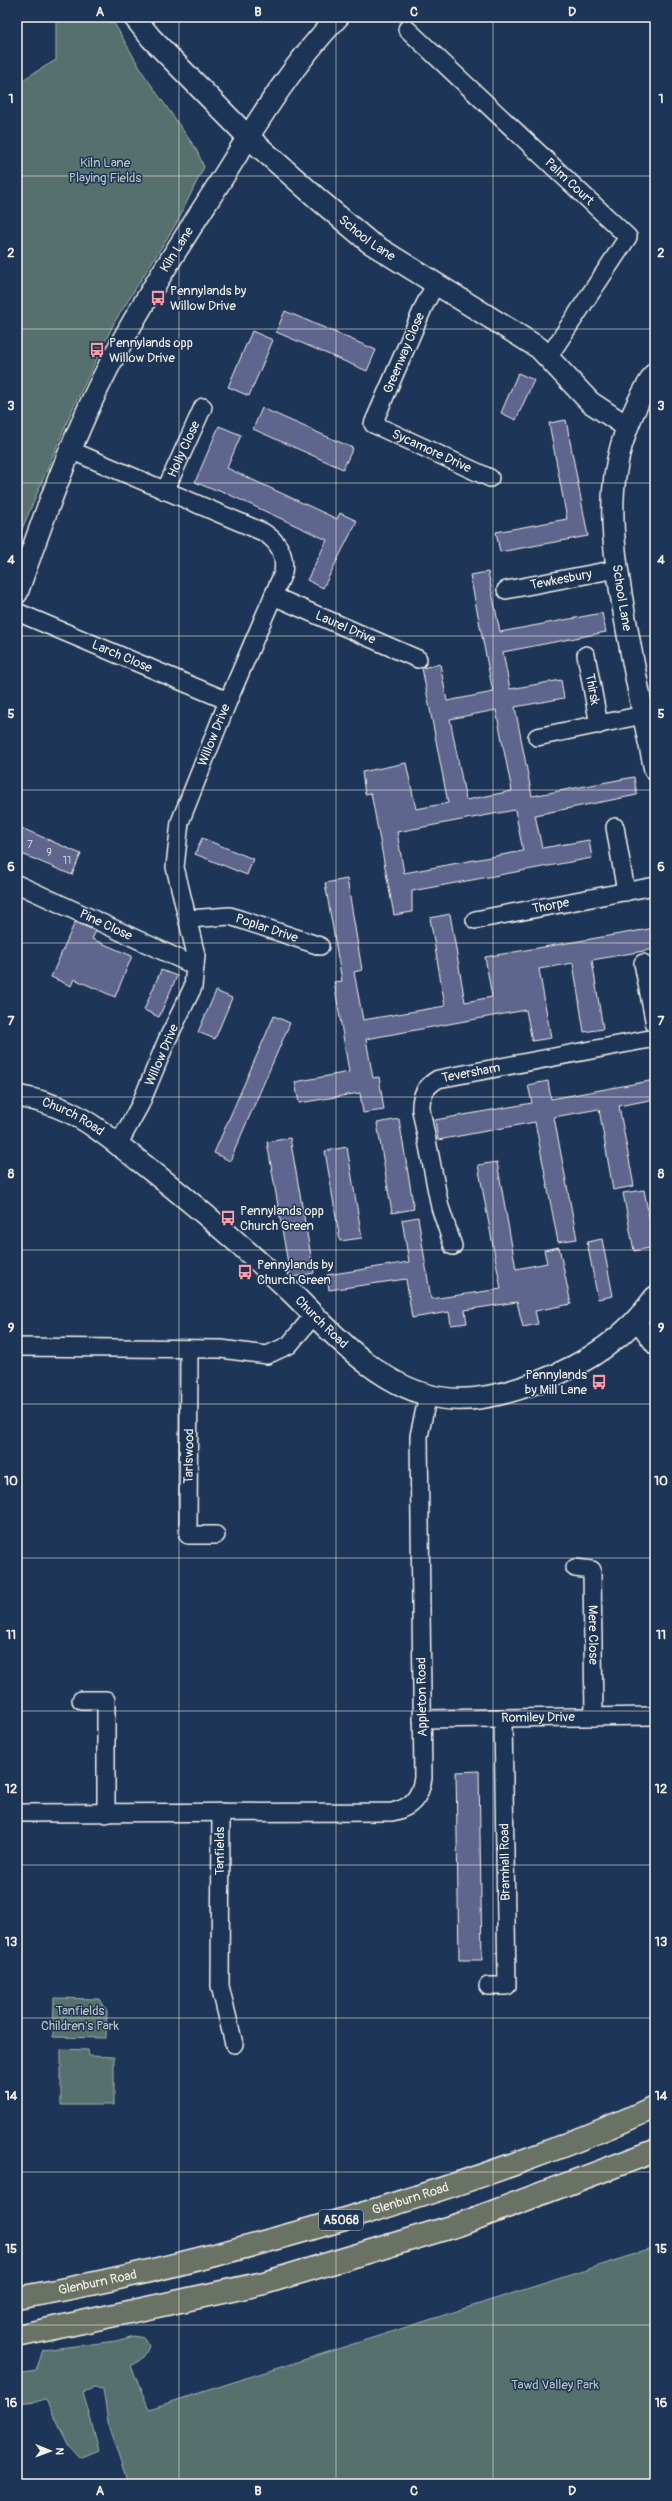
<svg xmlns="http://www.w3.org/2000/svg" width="672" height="2501" viewBox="0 0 672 2501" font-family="Pangolin,sans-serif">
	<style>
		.green { fill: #55706d; stroke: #a4b0aa }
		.building { fill: #5e668e; stroke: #f4f1e8; fill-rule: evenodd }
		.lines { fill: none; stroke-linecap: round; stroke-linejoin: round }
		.minor-casing { stroke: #f4f1e8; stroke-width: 20 }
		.tertiary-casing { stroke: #f4f1e8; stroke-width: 24 }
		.primary-casing { stroke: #f4f1e8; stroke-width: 25 }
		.minor { stroke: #1d3557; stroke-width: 17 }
		.tertiary { stroke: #1d3557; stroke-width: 21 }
		.primary { stroke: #6a7266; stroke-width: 22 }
		.grid { fill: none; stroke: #f4f1e8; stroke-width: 1; stroke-opacity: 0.55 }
		.labels { text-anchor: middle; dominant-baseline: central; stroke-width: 3; stroke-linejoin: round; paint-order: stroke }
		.number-label { font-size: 11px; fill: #ceced2 }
		.shield { fill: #1d3557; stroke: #b4b9bc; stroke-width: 1 }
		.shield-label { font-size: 12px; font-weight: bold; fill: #f4f1e8 }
		.park-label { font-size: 13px; fill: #bcc4bd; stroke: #1d3557 }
		.street-label { font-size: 13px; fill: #f4f1e8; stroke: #1d3557 }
		.poi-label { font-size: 13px; fill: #f4f1e8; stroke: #1d3557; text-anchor: start }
		.neatline { fill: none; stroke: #f4f1e8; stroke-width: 1.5 }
		.grid-label { font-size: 13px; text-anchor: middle; font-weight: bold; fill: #f4f1e8 }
	</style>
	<rect width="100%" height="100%" fill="#1d3557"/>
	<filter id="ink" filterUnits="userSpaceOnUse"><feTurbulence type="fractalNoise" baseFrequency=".025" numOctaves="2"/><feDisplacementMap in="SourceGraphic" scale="8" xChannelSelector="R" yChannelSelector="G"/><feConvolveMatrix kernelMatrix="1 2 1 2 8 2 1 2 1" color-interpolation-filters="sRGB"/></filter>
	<g filter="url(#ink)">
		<g class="green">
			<path d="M 56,17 L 79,17 L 114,23 L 143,73 L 196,149 L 204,167 L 176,224 L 114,323 L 73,408 L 17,541 L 17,83 L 56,60 Z"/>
			<path d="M 54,1998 L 100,1999 L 107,2011 L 106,2038 L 53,2037 Z"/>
			<path d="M 61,2049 L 88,2050 L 89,2056 L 114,2057 L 114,2105 L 61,2105 Z"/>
			<path d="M 655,2248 L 655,2484 L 128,2484 L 109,2428 L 103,2389 L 94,2388 L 83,2392 L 99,2450 L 80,2458 L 69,2446 L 46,2400 L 17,2403 L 17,2374 L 36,2371 L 43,2350 L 116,2341 L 134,2336 L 144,2338 L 149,2346 C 145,2357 140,2361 131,2366 L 149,2409 Z"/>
		</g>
		<g class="building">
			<path d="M 285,311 L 376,350 L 367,371 L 276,332 Z"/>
			<path d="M 252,331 L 273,340 L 249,396 L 228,387 Z"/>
			<path d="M 518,373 L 534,380 L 516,420 L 501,413 Z"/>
			<path d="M 262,408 L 353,448 L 343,469 L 253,429 Z"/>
			<path d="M 566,420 L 588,536 L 500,552 L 496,532 L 567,519 L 549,423 Z"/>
			<path d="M 219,426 L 241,435 L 227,468 L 337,519 L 340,513 L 357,521 L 323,588 L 307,580 L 327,540 L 217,489 L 216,491 L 195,482 Z"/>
			<path d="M 488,572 L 500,632 L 602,613 L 606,632 L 503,652 L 510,689 L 561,680 L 564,698 L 515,707 L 532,796 L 634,777 L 637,795 L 535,815 L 542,848 L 589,840 L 592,858 L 412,891 L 412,912 L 394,915 L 371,793 L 365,794 L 362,772 L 406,763 L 416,809 L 448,803 L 422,668 L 440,664 L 447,701 L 493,692 L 470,575 ZM 496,710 L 512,791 L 466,800 L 450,719 ZM 515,810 L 523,851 L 404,873 L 397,832 Z"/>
			<path d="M 17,826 L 81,854 L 72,875 L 17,852 Z"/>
			<path d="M 202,838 L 253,859 L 247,875 L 195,854 Z"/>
			<path d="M 347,879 L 362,970 L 354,972 L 363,1020 L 445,1006 L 430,918 L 450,914 L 465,1002 L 492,997 L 485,957 L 655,928 L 655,949 L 592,960 L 603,1029 L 584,1032 L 573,963 L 539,969 L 551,1038 L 532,1041 L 526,1010 L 366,1039 L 373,1078 L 379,1077 L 384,1110 L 363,1113 L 360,1093 L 299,1103 L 295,1082 L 349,1072 L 334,982 L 342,981 L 325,883 Z"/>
			<path d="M 75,922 L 96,931 L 92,939 L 132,956 L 115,997 L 74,979 L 71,986 L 51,977 Z"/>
			<path d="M 161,970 L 177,976 L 159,1017 L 144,1010 Z"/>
			<path d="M 216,991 L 232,998 L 215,1039 L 198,1032 Z"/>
			<path d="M 274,1016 L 290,1023 L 230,1161 L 214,1153 Z"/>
			<path d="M 655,1080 L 655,1099 L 619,1106 L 634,1186 L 613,1190 L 599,1109 L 554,1117 L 577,1239 L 558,1242 L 535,1122 L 438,1140 L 435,1120 L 532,1103 L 528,1085 L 548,1081 L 551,1099 Z"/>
			<path d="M 399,1119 L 414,1209 L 392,1213 L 377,1123 Z"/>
			<path d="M 290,1138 L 314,1273 L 293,1277 L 290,1275 L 267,1142 Z"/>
			<path d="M 347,1147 L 362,1238 L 340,1241 L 325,1151 Z"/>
			<path d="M 497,1162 L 516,1269 L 547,1263 L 544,1250 L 559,1247 L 571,1304 L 535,1311 L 538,1324 L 523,1327 L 517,1302 L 465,1310 L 467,1323 L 451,1325 L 449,1312 L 412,1318 L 406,1279 L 329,1290 L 327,1275 L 409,1262 L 402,1220 L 418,1217 L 431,1299 L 501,1289 L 478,1165 Z"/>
			<path d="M 644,1190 L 655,1247 L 634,1251 L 623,1193 Z"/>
			<path d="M 602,1239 L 613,1296 L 598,1299 L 587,1242 Z"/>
			<path d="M 479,1771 L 482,1960 L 459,1960 L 456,1772 Z"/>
		</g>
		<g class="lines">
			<defs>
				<g id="minor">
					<path id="s1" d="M 407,29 L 628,237 L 549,356"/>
					<path id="s2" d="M 436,283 L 424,306 L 373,424 L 490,478"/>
					<path d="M 70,450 L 263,532 C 279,542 286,554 283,573 L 228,701 L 180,822 L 175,867 L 196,955 L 193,987 L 167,1040 L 140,1105 L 118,1145"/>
					<path id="s3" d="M 165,491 L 203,407"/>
					<path id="s4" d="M 506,590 L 617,569"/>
					<path id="s5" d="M 273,596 L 418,659"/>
					<path id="s6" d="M 17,612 L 228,701"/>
					<path id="s7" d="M 586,655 L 599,725"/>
					<path d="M 537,737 L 643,715"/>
					<path d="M 615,827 L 626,892"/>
					<path id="s8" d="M 17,884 L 195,966"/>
					<path id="s9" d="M 189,919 L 230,916 L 320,946"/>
					<path id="s10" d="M 475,920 L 655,886"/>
					<path d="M 643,963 L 655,1025"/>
					<path id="s11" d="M 453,1246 L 440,1207 L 421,1110 C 420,1095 426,1086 438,1079 L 655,1038"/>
					<path d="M 636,1320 L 655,1346"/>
					<path d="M 17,1347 L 221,1349 L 267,1355 L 289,1345 L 314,1315"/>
					<path d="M 189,1349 L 188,1535 L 216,1535"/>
					<path id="s12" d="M 575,1568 L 592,1570 L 594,1717"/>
					<path d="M 81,1700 L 106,1700 L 106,1814"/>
					<path id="s13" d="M 422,1719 L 655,1716"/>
					<path d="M 221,1812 L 220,1986 L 234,2044"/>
					<path d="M 17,1813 L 392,1812 C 411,1808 420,1798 423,1778 L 419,1436 L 428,1395"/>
					<path d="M 488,1986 L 507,1986 L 503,1719"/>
				</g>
				<g id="tertiary">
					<path id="s14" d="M 134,17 L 151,38 L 247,136 L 318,199 L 369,242 L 539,348 L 590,402 L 626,426"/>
					<path id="s15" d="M 655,373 C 600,457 609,524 625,618 C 634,669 644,719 655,770"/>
					<path id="s16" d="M 17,593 C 38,533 59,474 85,416 C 121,334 170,260 218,185 C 255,126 290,67 338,17"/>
					<path id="s17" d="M 17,1096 C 35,1099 52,1104 69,1112 C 94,1124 117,1144 139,1161 C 192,1202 243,1246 292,1293 C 334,1335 381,1389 442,1398 C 473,1403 509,1393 538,1382 C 584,1365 626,1338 655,1297"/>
				</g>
				<g id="primary">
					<path id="s18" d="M 17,2298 C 135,2278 251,2247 365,2213 C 463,2183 562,2150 655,2107"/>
					<path d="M 17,2336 L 264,2283 L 458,2225 L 655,2151"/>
				</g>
			</defs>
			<use href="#minor" class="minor-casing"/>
			<use href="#tertiary" class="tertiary-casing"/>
			<use href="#primary" class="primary-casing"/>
			<use href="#minor" class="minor"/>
			<use href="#tertiary" class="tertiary"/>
			<use href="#primary" class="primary"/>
		</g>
	</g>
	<path class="grid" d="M 179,17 L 179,2484M 336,17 L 336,2484M 493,17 L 493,2484M 17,176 L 655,176M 17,329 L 655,329M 17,483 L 655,483M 17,636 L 655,636M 17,790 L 655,790M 17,943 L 655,943M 17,1097 L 655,1097M 17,1250 L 655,1250M 17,1404 L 655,1404M 17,1558 L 655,1558M 17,1711 L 655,1711M 17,1865 L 655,1865M 17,2018 L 655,2018M 17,2172 L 655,2172M 17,2325 L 655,2325"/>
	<defs>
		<symbol id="bus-bare" viewBox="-9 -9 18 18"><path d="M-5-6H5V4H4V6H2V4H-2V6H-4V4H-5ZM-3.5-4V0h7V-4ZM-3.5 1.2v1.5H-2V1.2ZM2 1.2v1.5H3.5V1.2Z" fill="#ff9aa2" stroke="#1d3557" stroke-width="2.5" paint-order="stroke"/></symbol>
	</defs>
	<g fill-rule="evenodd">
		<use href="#bus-bare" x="147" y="287" width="22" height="22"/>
		<use href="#bus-bare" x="86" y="339" width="22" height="22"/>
		<use href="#bus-bare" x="217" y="1207" width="22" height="22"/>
		<use href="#bus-bare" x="234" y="1261" width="22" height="22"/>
		<use href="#bus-bare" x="588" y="1371" width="22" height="22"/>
	</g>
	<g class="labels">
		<g class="number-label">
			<text x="30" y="844">7</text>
			<text x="49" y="852">9</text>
			<text x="67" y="860">11</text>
		</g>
		<rect class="shield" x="319" y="2210" width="44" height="20" rx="3"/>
		<g class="shield-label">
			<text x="341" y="2220">A5068</text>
		</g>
		<g class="park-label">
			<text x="105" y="163">Kiln Lane<tspan x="105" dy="15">Playing Fields</tspan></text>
			<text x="80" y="2011">Tanfields<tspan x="80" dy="15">Children's Park</tspan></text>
			<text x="555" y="2385">Tawd Valley Park</text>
		</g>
		<g class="street-label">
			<text stroke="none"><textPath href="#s1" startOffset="223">Palm Court</textPath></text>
			<text stroke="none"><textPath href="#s14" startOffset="322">School Lane</textPath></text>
			<text stroke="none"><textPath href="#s16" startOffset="380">Kiln Lane</textPath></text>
			<text transform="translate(404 353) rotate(-67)">Greenway Close</text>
			<text stroke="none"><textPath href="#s3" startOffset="46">Holly Close</textPath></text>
			<text stroke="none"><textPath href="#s2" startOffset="219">Sycamore Drive</textPath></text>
			<text stroke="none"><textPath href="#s4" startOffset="56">Tewkesbury</textPath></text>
			<text stroke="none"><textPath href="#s15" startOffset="234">School Lane</textPath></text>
			<text stroke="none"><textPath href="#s5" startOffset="79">Laurel Drive</textPath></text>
			<text stroke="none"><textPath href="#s6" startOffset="114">Larch Close</textPath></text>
			<text stroke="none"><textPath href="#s7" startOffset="35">Thirsk</textPath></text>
			<text transform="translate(214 735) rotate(-68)">Willow Drive</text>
			<text stroke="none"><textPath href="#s10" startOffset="77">Thorpe</textPath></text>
			<text stroke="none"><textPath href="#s8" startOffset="98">Pine Close</textPath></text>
			<text stroke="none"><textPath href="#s9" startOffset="80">Poplar Drive</textPath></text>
			<text transform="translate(162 1055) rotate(-67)">Willow Drive</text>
			<text stroke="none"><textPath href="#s11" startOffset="211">Teversham</textPath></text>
			<text stroke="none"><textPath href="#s17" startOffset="60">Church Road</textPath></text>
			<text stroke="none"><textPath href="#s17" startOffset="384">Church Road</textPath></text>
			<text transform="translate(189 1456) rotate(-89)">Tarlswood</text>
			<text stroke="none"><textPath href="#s12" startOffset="82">Mere Close</textPath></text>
			<text transform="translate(422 1697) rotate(-91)">Appleton Road</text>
			<text stroke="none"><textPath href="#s13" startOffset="116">Romiley Drive</textPath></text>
			<text transform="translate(220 1851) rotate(-90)">Tanfields</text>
			<text transform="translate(505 1862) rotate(-91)">Bramhall Road</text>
			<text stroke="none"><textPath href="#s18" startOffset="406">Glenburn Road</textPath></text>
			<text stroke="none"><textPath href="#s18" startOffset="82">Glenburn Road</textPath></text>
		</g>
		<g class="poi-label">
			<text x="170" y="291">Pennylands by<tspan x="170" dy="15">Willow Drive</tspan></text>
			<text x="109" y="343">Pennylands opp<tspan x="109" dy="15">Willow Drive</tspan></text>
			<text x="240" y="1211">Pennylands opp<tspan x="240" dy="15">Church Green</tspan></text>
			<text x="257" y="1265">Pennylands by<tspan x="257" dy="15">Church Green</tspan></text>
			<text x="587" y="1375" text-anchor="end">Pennylands<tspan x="587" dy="15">by Mill Lane</tspan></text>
		</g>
	</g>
	<rect width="672" height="2501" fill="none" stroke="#1d3557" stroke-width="44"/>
	<g transform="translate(50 2451) rotate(91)" stroke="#1d3557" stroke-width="3" paint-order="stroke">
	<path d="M0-3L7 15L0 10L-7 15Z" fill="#f4f1e8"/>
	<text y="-6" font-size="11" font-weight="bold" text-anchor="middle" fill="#f4f1e8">N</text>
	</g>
	<rect x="22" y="22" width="628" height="2457" class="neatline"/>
	<g class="grid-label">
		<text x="100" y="16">A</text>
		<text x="258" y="16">B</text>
		<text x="414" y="16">C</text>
		<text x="572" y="16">D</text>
		<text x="11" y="103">1</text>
		<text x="661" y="103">1</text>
		<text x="11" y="257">2</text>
		<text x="661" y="257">2</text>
		<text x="11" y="410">3</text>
		<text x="661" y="410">3</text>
		<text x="11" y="564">4</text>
		<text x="661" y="564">4</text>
		<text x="11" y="718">5</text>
		<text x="661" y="718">5</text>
		<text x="11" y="871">6</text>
		<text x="661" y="871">6</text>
		<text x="11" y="1025">7</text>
		<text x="661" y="1025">7</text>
		<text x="11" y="1178">8</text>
		<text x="661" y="1178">8</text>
		<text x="11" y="1332">9</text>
		<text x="661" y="1332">9</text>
		<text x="11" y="1485">10</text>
		<text x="661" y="1485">10</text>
		<text x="11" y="1639">11</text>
		<text x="661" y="1639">11</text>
		<text x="11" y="1793">12</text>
		<text x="661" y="1793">12</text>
		<text x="11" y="1946">13</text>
		<text x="661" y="1946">13</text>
		<text x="11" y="2100">14</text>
		<text x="661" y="2100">14</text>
		<text x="11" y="2253">15</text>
		<text x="661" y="2253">15</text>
		<text x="11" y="2407">16</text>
		<text x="661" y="2407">16</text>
		<text x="100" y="2495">A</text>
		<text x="258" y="2495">B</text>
		<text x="414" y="2495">C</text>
		<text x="572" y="2495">D</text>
	</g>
</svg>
